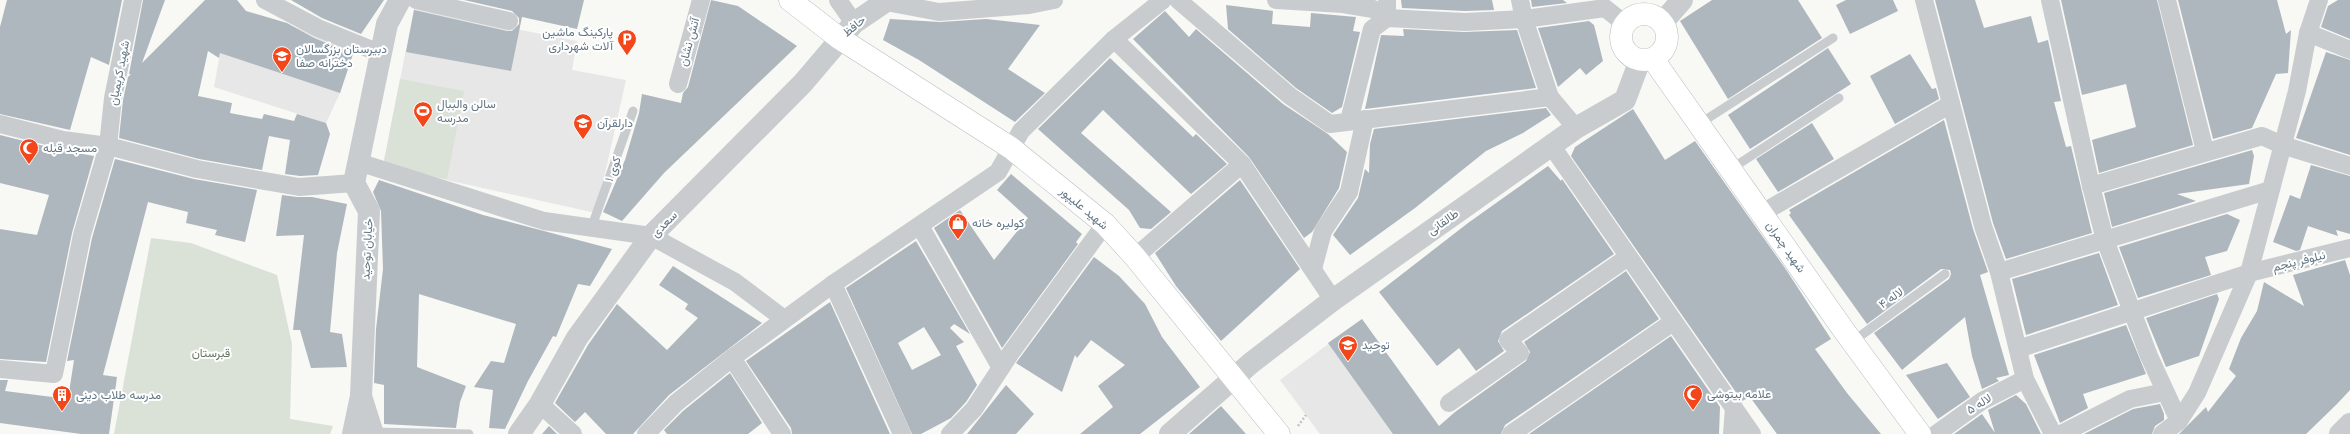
<svg xmlns="http://www.w3.org/2000/svg" width="2350" height="434" viewBox="0 0 2350 434" font-family="Arial,Vazirmatn,sans-serif">
	<style>
		.built { fill: #e6e7e6 }
		.green { fill: #dae1d6 }
		.building { fill: #aeb7bd; fill-rule: evenodd }
		.lines { fill: none; stroke-linecap: round; stroke-linejoin: round }
		.secondary-casing { stroke: #b8bec2; stroke-width: 23 }
		.path { stroke: #bfc2c4; stroke-width: 2.5; stroke-dasharray: 2 2; stroke-linecap: butt }
		.service { stroke: #c8cccf; stroke-width: 9 }
		.minor { stroke: #c8cccf; stroke-width: 18 }
		.tertiary { stroke: #c8cccf; stroke-width: 22 }
		.secondary { stroke: #fff; stroke-width: 22 }
		.labels { text-anchor: middle; dominant-baseline: central; stroke-width: 4; stroke-linejoin: round; paint-order: stroke }
		.street-label { font-size: 12px; fill: #617583; stroke: #fff }
		.poi-label { font-size: 12px; fill: #617583; stroke: #fff; text-anchor: start }
		.park-label { font-size: 12px; fill: #667a60; stroke: #fff }
	</style>
	<rect width="100%" height="100%" fill="#f8f8f5"/>
	<g class="built">
		<path d="M 414,9 L 577,41 L 572,70 L 626,80 L 596,213 L 383,166 Z"/>
		<path d="M 246,11 L 355,47 L 340,93 L 326,123 L 214,87 L 222,43 Z"/>
		<path d="M 1362,319 L 1439,426 L 1428,434 L 1320,434 L 1280,380 Z"/>
	</g>
	<g class="green">
		<path d="M 400,79 L 464,91 L 447,179 L 383,166 Z"/>
		<path d="M 151,238 L 191,243 L 277,275 L 292,344 L 290,419 L 333,426 L 330,434 L 114,434 Z"/>
	</g>
	<g class="building">
		<path d="M 7,0 L 122,0 L 109,65 L 91,57 L 70,130 L 0,114 L 0,27 Z"/>
		<path d="M 143,0 L 165,0 L 142,63 L 205,0 L 237,0 L 246,11 L 287,23 L 314,38 L 353,54 L 340,93 L 220,53 L 219,58 L 208,51 L 198,96 L 232,103 L 230,113 L 262,119 L 264,114 L 294,121 L 297,114 L 326,123 L 330,134 L 318,175 L 300,176 L 285,174 L 290,140 L 269,136 L 262,170 L 199,159 L 119,138 L 123,100 L 128,77 L 131,74 L 129,74 Z"/>
		<path d="M 291,0 L 384,0 L 361,34 L 322,18 Z"/>
		<path d="M 464,0 L 584,0 L 577,29 L 522,17 L 511,71 L 406,52 L 414,10 L 507,31 L 512,31 L 519,24 L 519,18 L 512,11 Z"/>
		<path d="M 711,0 L 738,6 L 797,46 L 664,173 L 622,221 L 603,212 L 625,160 L 639,113 L 642,94 L 681,103 L 683,93 L 688,87 Z"/>
		<path d="M 1401,0 L 1492,0 L 1494,10 L 1465,11 L 1402,8 Z"/>
		<path d="M 1531,0 L 1563,0 L 1567,3 L 1532,7 Z"/>
		<path d="M 1712,0 L 1798,0 L 1822,38 L 1728,99 L 1680,21 Z"/>
		<path d="M 1846,0 L 1893,0 L 1898,11 L 1850,34 L 1836,5 Z"/>
		<path d="M 1935,0 L 1975,0 L 1984,28 L 2031,16 L 2038,43 L 2048,40 L 2061,101 L 2054,102 L 2066,147 L 2071,146 L 2092,233 L 2006,259 L 1993,223 Z"/>
		<path d="M 2061,0 L 2157,0 L 2193,145 L 2099,173 L 2092,140 L 2136,127 L 2126,84 L 2082,95 Z"/>
		<path d="M 2178,0 L 2277,0 L 2286,34 L 2291,30 L 2288,73 L 2276,74 L 2252,128 L 2213,139 Z"/>
		<path d="M 2338,0 L 2350,0 L 2350,39 L 2321,27 L 2328,6 Z"/>
		<path d="M 1226,5 L 1273,11 L 1272,24 L 1310,27 L 1311,13 L 1356,17 L 1353,31 L 1360,32 L 1342,107 L 1332,113 L 1296,88 L 1228,29 Z"/>
		<path d="M 1165,11 L 1189,37 L 1196,29 L 1283,104 L 1328,134 L 1347,152 L 1339,188 L 1312,232 L 1304,238 L 1249,157 L 1133,39 Z"/>
		<path d="M 890,19 L 940,22 L 986,19 L 1040,25 L 1008,69 L 1045,93 L 1015,122 L 919,60 L 883,40 Z"/>
		<path d="M 1589,21 L 1594,25 L 1603,61 L 1586,75 L 1580,68 L 1558,87 L 1538,28 Z"/>
		<path d="M 1403,29 L 1464,32 L 1517,30 L 1536,88 L 1365,109 L 1381,35 L 1404,36 Z"/>
		<path d="M 1828,48 L 1851,84 L 1750,149 L 1728,115 Z"/>
		<path d="M 2326,52 L 2350,60 L 2350,155 L 2296,138 Z"/>
		<path d="M 1910,54 L 1932,89 L 1936,88 L 1939,99 L 1895,124 L 1870,76 Z"/>
		<path d="M 1110,58 L 1193,137 L 1196,134 L 1227,164 L 1191,194 L 1103,110 L 1081,133 L 1171,212 L 1151,229 L 1140,228 L 1129,210 L 1038,129 Z"/>
		<path d="M 1546,108 L 1551,115 L 1523,133 L 1486,151 L 1415,208 L 1350,255 L 1333,235 L 1358,198 L 1365,169 L 1369,173 L 1370,144 L 1374,129 Z"/>
		<path d="M 1633,109 L 1665,160 L 1695,141 L 1787,271 L 1831,339 L 1815,349 L 1847,393 L 1881,434 L 1777,434 L 1750,397 L 1742,401 L 1571,156 L 1575,147 Z"/>
		<path d="M 1944,120 L 1973,229 L 1988,272 L 1980,275 L 2009,375 L 1996,378 L 1999,381 L 1982,389 L 1972,356 L 1965,317 L 1902,370 L 1874,333 L 1949,279 L 1951,274 L 1950,270 L 1941,269 L 1867,324 L 1789,215 L 1791,213 L 1789,210 Z"/>
		<path d="M 1812,123 L 1834,159 L 1778,192 L 1756,159 Z"/>
		<path d="M 0,135 L 60,150 L 94,156 L 72,233 L 46,362 L 0,359 L 0,229 L 37,235 L 49,195 L 0,183 Z"/>
		<path d="M 2252,150 L 2254,156 L 2249,184 L 2177,194 L 2196,201 L 2112,227 L 2104,193 Z"/>
		<path d="M 115,159 L 194,179 L 257,190 L 245,242 L 215,235 L 217,230 L 186,223 L 188,212 L 148,202 L 103,375 L 117,377 L 109,434 L 81,434 L 0,423 L 0,380 L 8,380 L 5,391 L 68,399 L 74,360 L 67,361 L 92,238 Z"/>
		<path d="M 2311,165 L 2350,176 L 2350,234 L 2336,230 L 2338,236 L 2308,226 L 2300,250 L 2296,251 L 2273,242 L 2290,195 L 2300,199 Z"/>
		<path d="M 1548,166 L 1561,181 L 1562,179 L 1614,254 L 1502,331 L 1498,341 L 1504,351 L 1476,371 L 1459,348 L 1437,366 L 1379,292 L 1468,223 Z"/>
		<path d="M 1011,174 L 1082,234 L 1076,242 L 1078,244 L 1002,348 L 934,228 L 960,210 L 994,260 L 1028,218 L 997,190 Z"/>
		<path d="M 379,180 L 483,215 L 612,249 L 590,286 L 578,284 L 556,337 L 553,336 L 528,381 L 505,429 L 489,428 L 493,390 L 474,387 L 491,361 L 504,363 L 516,324 L 419,294 L 417,367 L 466,386 L 460,402 L 456,428 L 384,424 L 384,385 L 374,383 L 376,329 L 383,269 L 381,211 L 373,192 Z"/>
		<path d="M 1240,180 L 1300,269 L 1221,341 L 1176,286 L 1155,253 Z"/>
		<path d="M 282,195 L 297,197 L 312,197 L 347,204 L 337,253 L 330,332 L 342,334 L 347,367 L 311,368 L 300,330 L 293,330 L 304,235 L 276,236 Z"/>
		<path d="M 2227,214 L 2240,220 L 2227,251 L 2205,257 L 2211,275 L 2138,298 L 2119,247 Z"/>
		<path d="M 916,241 L 970,334 L 954,324 L 950,328 L 964,342 L 956,346 L 977,385 L 966,402 L 951,418 L 921,434 L 912,434 L 846,288 ZM 924,327 L 941,355 L 912,370 L 898,343 Z"/>
		<path d="M 2099,253 L 2118,305 L 2026,335 L 2012,279 Z"/>
		<path d="M 1094,257 L 1119,276 L 1145,304 L 1162,337 L 1200,387 L 1140,434 L 1080,434 L 1113,407 L 1098,386 L 1125,365 L 1091,340 L 1077,358 L 1075,355 L 1062,392 L 1016,363 Z"/>
		<path d="M 2345,260 L 2350,275 L 2350,390 L 2337,404 L 2306,434 L 2179,434 L 2206,407 L 2208,412 L 2236,376 L 2229,369 L 2241,338 L 2257,311 L 2264,282 L 2304,306 L 2293,275 Z"/>
		<path d="M 673,266 L 762,323 L 669,395 L 633,434 L 606,434 L 585,412 L 575,422 L 555,403 L 588,345 L 617,304 L 667,350 L 698,318 L 685,309 L 688,304 L 659,285 Z"/>
		<path d="M 1626,271 L 1659,319 L 1505,425 L 1501,434 L 1393,434 L 1328,343 L 1362,319 L 1439,426 L 1455,412 L 1526,361 L 1530,352 L 1524,342 Z"/>
		<path d="M 2217,294 L 2219,299 L 2199,356 L 2166,367 L 2146,318 Z"/>
		<path d="M 830,302 L 890,434 L 792,434 L 791,428 L 746,361 Z"/>
		<path d="M 2126,325 L 2146,374 L 2083,394 L 2088,408 L 2060,423 L 2034,355 Z"/>
		<path d="M 1671,336 L 1720,407 L 1719,434 L 1529,434 Z"/>
		<path d="M 1947,363 L 1970,397 L 1938,419 L 1906,375 Z"/>
		<path d="M 730,373 L 762,423 L 748,434 L 667,434 L 664,430 L 683,411 Z"/>
		<path d="M 1006,385 L 1034,414 L 1016,434 L 967,434 Z"/>
		<path d="M 2016,395 L 2026,404 L 2041,434 L 1954,434 L 1982,414 L 1995,433 L 1988,410 Z"/>
		<path d="M 2160,404 L 2164,414 L 2164,420 L 2155,426 L 2152,434 L 2084,434 L 2133,409 Z"/>
		<path d="M 1221,406 L 1246,434 L 1189,434 Z"/>
		<path d="M 549,426 L 557,434 L 542,434 Z"/>
	</g>
	<g class="lines">
		<defs>
			<g id="secondary">
				<path d="M 790,0 L 839,38 L 1011,148 L 1105,224 L 1135,257 L 1279,434"/>
				<circle cx="1644" cy="37" r="23"/>
				<path d="M 1653,59 L 1845,332 L 1920,434"/>
			</g>
		</defs>
		<use href="#secondary" class="secondary-casing"/>
		<path class="path" d="M 1298,426 L 1306,415"/>
		<g class="service">
			<path d="M 1699,124 L 1833,38"/>
			<path d="M 1731,169 L 1839,98"/>
			<path d="M 592,226 L 633,111"/>
			<path d="M 1852,342 L 1945,274"/>
			<path d="M 373,432 L 469,434"/>
		</g>
		<g class="minor">
			<path d="M 265,0 L 318,28 L 382,54"/>
			<path d="M 416,0 L 509,21"/>
			<path d="M 838,0 L 854,23"/>
			<path d="M 1178,0 L 1290,96 L 1330,124 L 1550,97"/>
			<path d="M 1276,0 L 1343,4 L 1373,9 L 1387,18 L 1465,22 L 1524,19 L 1605,8 L 1625,24"/>
			<path d="M 1520,0 L 1524,19 L 1550,97 L 1576,128"/>
			<path d="M 1924,0 L 1983,226 L 1999,272 L 2025,379 L 2053,434"/>
			<path d="M 2050,0 L 2091,186 L 2105,240 L 2149,356 L 2179,421"/>
			<path d="M 2167,0 L 2205,151"/>
			<path d="M 886,2 L 939,12 L 1029,5 L 1054,0"/>
			<path d="M 2308,33 L 2350,50"/>
			<path d="M 1114,39 L 1242,164 L 1333,300"/>
			<path d="M 678,84 L 701,0"/>
			<path d="M 1349,121 L 1372,29 L 1387,18 L 1387,0"/>
			<path d="M 0,124 L 63,140 L 108,146 L 197,169 L 299,187 L 354,183"/>
			<path d="M 1551,145 L 1752,434"/>
			<path d="M 358,162 L 544,221 L 651,236 L 735,282 L 784,319"/>
			<path d="M 2091,186 L 2262,136 L 2282,145 L 2350,166"/>
			<path d="M 1762,213 L 1951,104"/>
			<path d="M 920,226 L 1001,368"/>
			<path d="M 1135,257 L 1242,164"/>
			<path d="M 1313,269 L 1323,231 L 1349,192 L 1365,119"/>
			<path d="M 1999,272 L 2270,190"/>
			<path d="M 833,284 L 902,434"/>
			<path d="M 2018,349 L 2249,273 L 2350,248"/>
			<path d="M 732,358 L 782,434"/>
			<path d="M 0,369 L 54,374 L 82,235 L 108,146 L 113,98 L 133,0"/>
			<path d="M 1449,403 L 1520,353 L 1508,340 L 1628,257"/>
			<path d="M 540,404 L 573,434"/>
			<path d="M 646,434 L 676,403 L 732,358 L 833,284 L 998,172 L 1021,131 L 1114,39 L 1163,0"/>
			<path d="M 950,434 L 974,409 L 1010,354 L 1105,224"/>
			<path d="M 1511,434 L 1673,322"/>
			<path d="M 1732,434 L 1734,408"/>
			<path d="M 1936,434 L 1982,401 L 2025,379"/>
			<path d="M 2061,434 L 2130,399 L 2165,392"/>
			<path d="M 2162,434 L 2179,421 L 2197,393 L 2249,273 L 2297,91 L 2308,33 L 2319,0"/>
		</g>
		<g class="tertiary">
			<path d="M 1662,23 L 1682,0"/>
			<path d="M 353,434 L 361,396"/>
			<path d="M 373,434 L 361,396 L 369,211 L 354,183 L 387,24 L 400,0"/>
			<path d="M 519,434 L 540,404 L 577,338 L 651,236 L 803,83 L 854,23 L 888,0"/>
			<path d="M 1170,434 L 1251,363 L 1333,300 L 1576,128 L 1625,100 L 1640,60"/>
			<path d="M 2340,434 L 2350,424"/>
		</g>
		<use href="#secondary" class="secondary"/>
	</g>
	<defs>
		<symbol id="parking-pin" viewBox="-11 -11 22 30"><path d="M0 17L-7.5 6A9.5 9.5 0 1 1 7.5 6Z" fill="#f3461b" stroke="#fff"/><path d="M-3.5-5.5H1a3.5 3.5 0 0 1 0 7H-1V5.5H-3.5ZM-1-3.4V-.6H.8a1.4 1.4 0 0 0 0-2.8Z" fill="#fff"/></symbol>
		<symbol id="school-pin" viewBox="-11 -11 22 30"><path d="M0 17L-7.5 6A9.5 9.5 0 1 1 7.5 6Z" fill="#f3461b" stroke="#fff"/><path d="M0-5L7-2L0 1L-7-2ZM-4 1L0 2.5L4 1V4Q0 6-4 4Z" fill="#fff"/></symbol>
		<symbol id="stadium-pin" viewBox="-11 -11 22 30"><path d="M0 17L-7.5 6A9.5 9.5 0 1 1 7.5 6Z" fill="#f3461b" stroke="#fff"/><path d="M0-5a6.5 5 0 1 0 0 10a6.5 5 0 1 0 0-10ZM-3.5-1.8h7v3.6h-7Z" fill="#fff"/></symbol>
		<symbol id="mosque-pin" viewBox="-11 -11 22 30"><path d="M0 17L-7.5 6A9.5 9.5 0 1 1 7.5 6Z" fill="#f3461b" stroke="#fff"/><path d="M3.5-4.9A6 6 0 1 0 3.5 4.9A5 5 0 1 1 3.5-4.9Z" fill="#fff"/></symbol>
		<symbol id="shop-pin" viewBox="-11 -11 22 30"><path d="M0 17L-7.5 6A9.5 9.5 0 1 1 7.5 6Z" fill="#f3461b" stroke="#fff"/><path d="M-5-2.5h2.3a2.7 3.5 0 0 1 5.4 0H5L5.5 6h-11ZM-1.5-2.5h3a1.5 2.3 0 0 0-3 0Z" fill="#fff"/></symbol>
		<symbol id="building-pin" viewBox="-11 -11 22 30"><path d="M0 17L-7.5 6A9.5 9.5 0 1 1 7.5 6Z" fill="#f3461b" stroke="#fff"/><path d="M-4-6H4V6H1V3H-1V6H-4ZM-2.5-4.3h1.7v1.8h-1.7ZM.8-4.3h1.7v1.8H.8ZM-2.5-1h1.7V.8h-1.7ZM.8-1h1.7V.8H.8Z" fill="#fff"/></symbol>
	</defs>
	<g fill-rule="evenodd">
		<use href="#parking-pin" x="616" y="28" width="22" height="30"/>
		<use href="#school-pin" x="271" y="45" width="22" height="30"/>
		<use href="#stadium-pin" x="412" y="100" width="22" height="30"/>
		<use href="#school-pin" x="572" y="112" width="22" height="30"/>
		<use href="#mosque-pin" x="18" y="137" width="22" height="30"/>
		<use href="#shop-pin" x="947" y="212" width="22" height="30"/>
		<use href="#school-pin" x="1337" y="334" width="22" height="30"/>
		<use href="#mosque-pin" x="1682" y="383" width="22" height="30"/>
		<use href="#building-pin" x="51" y="384" width="22" height="30"/>
	</g>
	<g class="labels">
		<g class="street-label">
			<text transform="translate(854 26) rotate(-40)">حافظ</text>
			<text transform="translate(689 42) rotate(-75)">آتش نشان</text>
			<text transform="translate(119 73) rotate(-79)">شهید کریمیان</text>
			<text transform="translate(613 169) rotate(-70)">کوی ۱</text>
			<text transform="translate(1084 208) rotate(40)">شهید علیپور</text>
			<text transform="translate(1443 222) rotate(-35)">طالقانی</text>
			<text transform="translate(664 224) rotate(-46)">سعدی</text>
			<text transform="translate(1786 247) rotate(55)">شهید چمران</text>
			<text transform="translate(367 249) rotate(-87)">خیابان توحید</text>
			<text transform="translate(2299 261) rotate(-14)">نیلوفر پنجم</text>
			<text transform="translate(1891 298) rotate(-36)">لاله ۴</text>
			<text transform="translate(1979 404) rotate(-32)">لاله ۵</text>
		</g>
		<g class="poi-label">
			<text x="613" y="32" text-anchor="end">پارکینگ ماشین<tspan x="613" dy="14">آلات شهرداری</tspan></text>
			<text x="296" y="49">دبیرستان بزرگسالان<tspan x="296" dy="14">دخترانه صفا</tspan></text>
			<text x="437" y="104">سالن والببال<tspan x="437" dy="14">مدرسه</tspan></text>
			<text x="597" y="123">دارلقرآن</text>
			<text x="43" y="148">مسجد قبله</text>
			<text x="972" y="223">کولیره خانه</text>
			<text x="1362" y="345">توحید</text>
			<text x="1707" y="394">علامه بیتوشی</text>
			<text x="76" y="395">مدرسه طلاب دینی</text>
		</g>
		<g class="park-label">
			<text x="211" y="353">قبرستان</text>
		</g>
	</g>
</svg>
